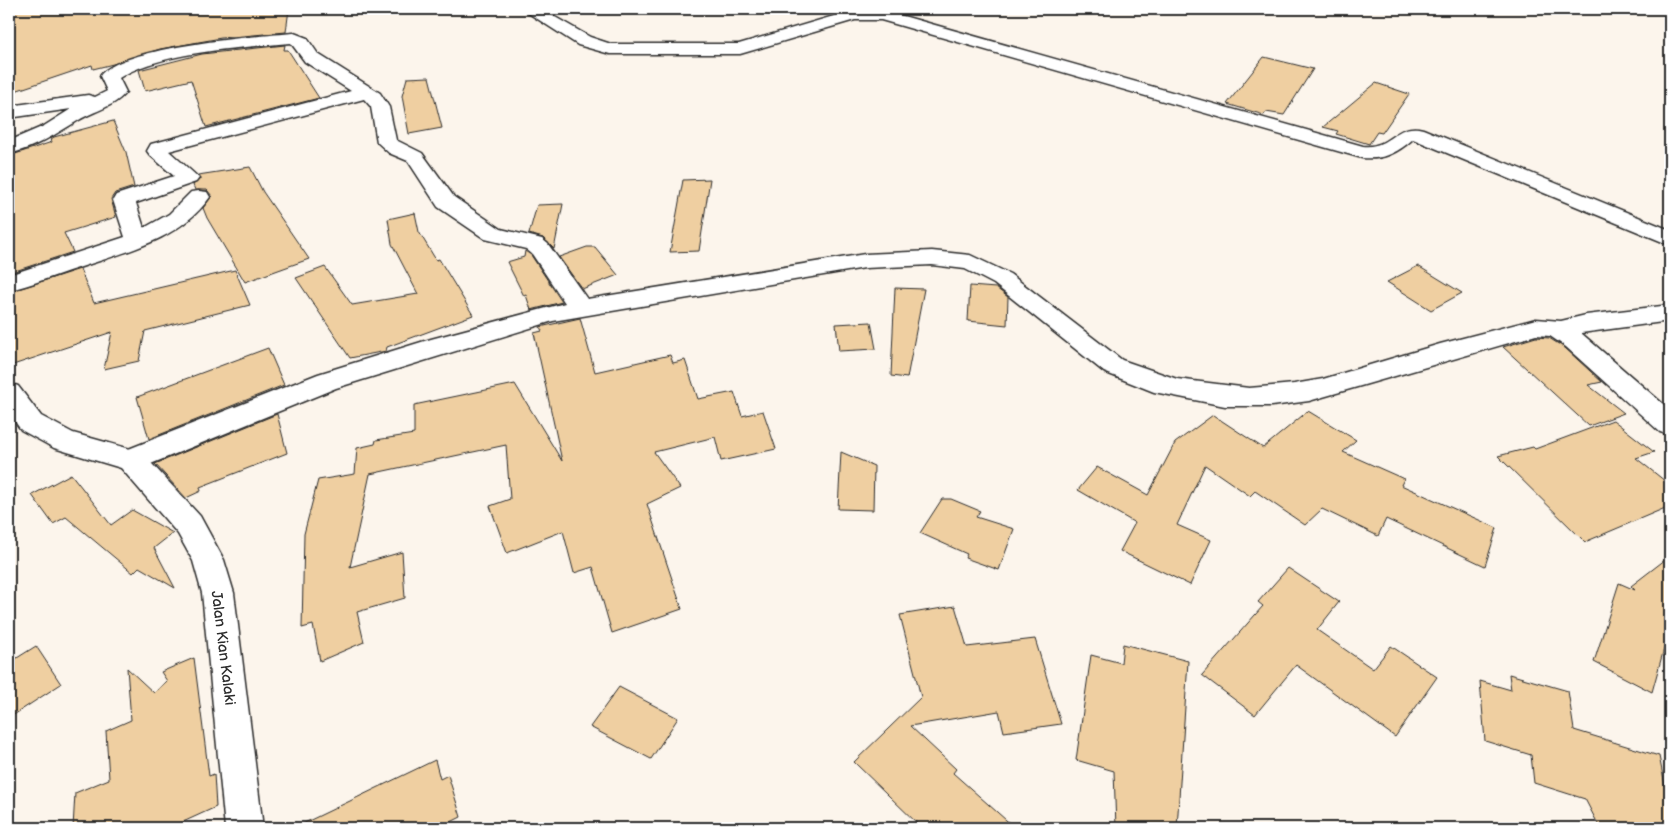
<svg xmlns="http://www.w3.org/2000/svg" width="1679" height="837" viewBox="0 0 1679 837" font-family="'Balsamiq Sans',sans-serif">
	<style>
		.building { fill: #efcfa1; stroke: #2b2b2b }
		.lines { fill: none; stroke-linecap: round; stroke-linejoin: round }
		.minor-casing { stroke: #2b2b2b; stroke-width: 3 }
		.tertiary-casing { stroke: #2b2b2b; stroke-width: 3 }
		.minor { fill: #fff; fill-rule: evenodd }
		.tertiary { fill: #fff; fill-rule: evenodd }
		.labels { text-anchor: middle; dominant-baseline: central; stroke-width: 4; stroke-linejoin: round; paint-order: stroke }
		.street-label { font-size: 15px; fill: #2b2b2b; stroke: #fff }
	</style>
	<rect width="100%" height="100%" fill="#fcf5ec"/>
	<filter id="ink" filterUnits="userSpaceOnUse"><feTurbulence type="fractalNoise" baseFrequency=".02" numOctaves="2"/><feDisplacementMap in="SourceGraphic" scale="10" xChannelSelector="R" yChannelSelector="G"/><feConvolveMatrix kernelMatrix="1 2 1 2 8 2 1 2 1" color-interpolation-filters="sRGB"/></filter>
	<g filter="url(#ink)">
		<g class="building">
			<path d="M 9,9 L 289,9 L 286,32 L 221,38 L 160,49 L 113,64 L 93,69 L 92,65 L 9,93 Z"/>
			<path d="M 285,45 L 284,50 L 288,50 L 319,98 L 206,127 L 191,80 L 145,91 L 139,70 L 202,54 Z"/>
			<path d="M 1264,57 L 1313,69 L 1284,115 L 1266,112 L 1264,115 L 1227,104 Z"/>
			<path d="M 429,77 L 442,128 L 409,134 L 402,96 L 407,78 Z"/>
			<path d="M 1376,83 L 1409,94 L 1382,133 L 1377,132 L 1369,144 L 1336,134 L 1338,131 L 1323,127 Z"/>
			<path d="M 113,121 L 126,152 L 134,187 L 115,193 L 111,199 L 116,217 L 64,233 L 73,252 L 9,273 L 9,156 L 52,142 L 51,139 L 54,137 Z"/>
			<path d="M 250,167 L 263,192 L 309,259 L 245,282 L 207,218 L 203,208 L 212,196 L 207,190 L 195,190 L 193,185 L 200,179 L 198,175 Z"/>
			<path d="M 710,179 L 699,251 L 670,252 L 683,180 Z"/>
			<path d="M 563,204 L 554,249 L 543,238 L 529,234 L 537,205 Z"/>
			<path d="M 415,213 L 419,232 L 436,260 L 439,259 L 473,315 L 387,347 L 386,351 L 350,358 L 296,278 L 325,267 L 352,305 L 418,294 L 392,244 L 388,219 Z"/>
			<path d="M 587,247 L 595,247 L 618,275 L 582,289 L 559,257 Z"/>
			<path d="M 525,251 L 531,255 L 562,302 L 531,310 L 526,295 L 524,296 L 507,262 L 524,257 Z"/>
			<path d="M 1418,266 L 1462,293 L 1431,310 L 1387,282 Z"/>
			<path d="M 80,269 L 94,303 L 235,270 L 250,305 L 145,331 L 139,361 L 104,369 L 112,332 L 13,365 L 9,330 L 9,292 Z"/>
			<path d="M 970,286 L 996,288 L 1008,297 L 1007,325 L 968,321 Z"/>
			<path d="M 895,288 L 924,289 L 907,378 L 891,376 Z"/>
			<path d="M 580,318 L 595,372 L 670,355 L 673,363 L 685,360 L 698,399 L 734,392 L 742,416 L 763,411 L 776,449 L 721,461 L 715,437 L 654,452 L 680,488 L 647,504 L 682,609 L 612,633 L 593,567 L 574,573 L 563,531 L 507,553 L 490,506 L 510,499 L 506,445 L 370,474 L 350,567 L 402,552 L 405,598 L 357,612 L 364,642 L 320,661 L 313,625 L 302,628 L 304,534 L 318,480 L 355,474 L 357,448 L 375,444 L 376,440 L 414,434 L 414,405 L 515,384 L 562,461 L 534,333 L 542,331 L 540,327 Z"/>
			<path d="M 871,322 L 876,349 L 839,351 L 836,324 Z"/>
			<path d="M 1536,337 L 1549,338 L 1565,348 L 1602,382 L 1588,385 L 1624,413 L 1589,426 L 1503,347 Z"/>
			<path d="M 268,348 L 284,385 L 149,439 L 137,397 Z"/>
			<path d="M 1308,411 L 1356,440 L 1343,452 L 1404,479 L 1401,485 L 1497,528 L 1485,566 L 1386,519 L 1378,536 L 1322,509 L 1305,525 L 1255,491 L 1250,496 L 1205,465 L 1177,525 L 1211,540 L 1190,585 L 1120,551 L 1135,523 L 1078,490 L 1097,467 L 1148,495 L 1175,443 L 1213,415 L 1263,448 Z"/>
			<path d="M 277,414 L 287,453 L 200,487 L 201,491 L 186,498 L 155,464 Z"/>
			<path d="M 1613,420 L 1654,452 L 1636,458 L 1670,485 L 1670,506 L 1585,542 L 1498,456 L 1533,447 L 1535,449 Z"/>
			<path d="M 841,452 L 874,466 L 873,510 L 838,509 Z"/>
			<path d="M 71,474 L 111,525 L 132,510 L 173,533 L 154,548 L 175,588 L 139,567 L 133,573 L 66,517 L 53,524 L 32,495 Z"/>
			<path d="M 942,499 L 951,499 L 980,511 L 976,517 L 1014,529 L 999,570 L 965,558 L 967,554 L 920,533 Z"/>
			<path d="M 1670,556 L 1670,627 L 1652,692 L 1594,662 L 1619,583 L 1635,590 L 1631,586 Z"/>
			<path d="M 1288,568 L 1339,602 L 1317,630 L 1373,669 L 1391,646 L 1437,677 L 1395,737 L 1296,665 L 1255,715 L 1202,675 L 1263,606 L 1258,602 Z"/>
			<path d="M 955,606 L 967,647 L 1035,639 L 1061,724 L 1004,732 L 999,711 L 910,726 L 956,769 L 953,773 L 1015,828 L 922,828 L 854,762 L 921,697 L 900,615 Z"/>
			<path d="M 1123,644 L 1188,661 L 1177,828 L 1116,828 L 1114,771 L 1076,760 L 1091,655 L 1121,663 Z"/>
			<path d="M 36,646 L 61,684 L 9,718 L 9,663 Z"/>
			<path d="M 194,658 L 209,776 L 214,774 L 216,807 L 170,828 L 73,828 L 75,793 L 109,779 L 106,731 L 131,720 L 127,668 L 154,693 L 167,681 L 161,672 Z"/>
			<path d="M 1509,674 L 1568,691 L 1574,730 L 1659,756 L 1670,810 L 1670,828 L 1600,828 L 1585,799 L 1534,783 L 1531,755 L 1485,741 L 1480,681 L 1511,690 Z"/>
			<path d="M 619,687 L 678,718 L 651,759 L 590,727 Z"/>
			<path d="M 435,760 L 440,779 L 448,775 L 461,817 L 439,828 L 294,828 Z"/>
		</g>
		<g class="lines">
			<defs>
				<g id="minor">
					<path d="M 522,9 L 541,9 L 590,37 L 611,44 L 739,44 L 854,10 L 882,10 L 1363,146 C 1391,149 1395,122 1423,129 L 1670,230 L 1670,245 L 1413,139 C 1397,153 1384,160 1362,158 L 881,20 L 855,20 L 740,54 L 610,54 L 578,45 Z"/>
					<path d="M 294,33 L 307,38 L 318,54 L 380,93 L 389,107 L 396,140 L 422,153 L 454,197 L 501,229 L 542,239 L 548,244 L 587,299 L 865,254 L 932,251 L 970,255 L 1010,274 L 1122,360 L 1177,379 L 1249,388 L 1294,384 L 1323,379 L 1440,344 L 1536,319 L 1561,321 L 1586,315 L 1670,305 L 1670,321 L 1581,333 L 1670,410 L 1670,435 L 1660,432 L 1566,347 L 1550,336 L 1536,335 L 1309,401 L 1272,406 L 1225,406 L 1154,392 L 1104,372 L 994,284 L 965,269 L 932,265 L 865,268 L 553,321 L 336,388 L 141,468 L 131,471 L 121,468 L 117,460 L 121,452 L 318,374 L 431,339 L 565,303 L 532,254 L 526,249 L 485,239 L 438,207 L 408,161 L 389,153 L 377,142 L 371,107 L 364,99 L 169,151 L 199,178 L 196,182 L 136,203 L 144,228 L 169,214 L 191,192 L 199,191 L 207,192 L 210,197 C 180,240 124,252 78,268 C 55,275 32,285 9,290 L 9,275 L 125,237 L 113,200 L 116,195 L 174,176 L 150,155 L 147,151 L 151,144 L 351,91 L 305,62 L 291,43 C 243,47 159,52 119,78 L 126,92 C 116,106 94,111 79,120 C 57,133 35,148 9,154 L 9,141 L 44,126 L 71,109 L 9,118 L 9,106 L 88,95 L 95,97 L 107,91 L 100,76 C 120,47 257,36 294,33 Z"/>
				</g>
				<path id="tertiary" d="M 9,383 L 18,386 L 41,416 L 73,433 L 141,452 L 200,516 L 224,560 L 234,593 L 263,828 L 225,828 L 202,593 L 193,561 L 178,534 L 121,468 L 54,448 L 21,430 L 9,413 Z"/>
			</defs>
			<use href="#minor" class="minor-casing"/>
			<use href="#tertiary" class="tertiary-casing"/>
			<use href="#minor" class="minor"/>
			<use href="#tertiary" class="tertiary"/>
		</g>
	</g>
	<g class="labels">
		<g class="street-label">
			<text transform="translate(223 648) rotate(83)">Jalan Kian Kalaki</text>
		</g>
	</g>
	<rect width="1679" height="837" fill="none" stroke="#fff" stroke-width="30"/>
	<rect x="15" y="15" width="1649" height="807" fill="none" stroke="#2b2b2b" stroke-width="2" filter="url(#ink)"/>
</svg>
